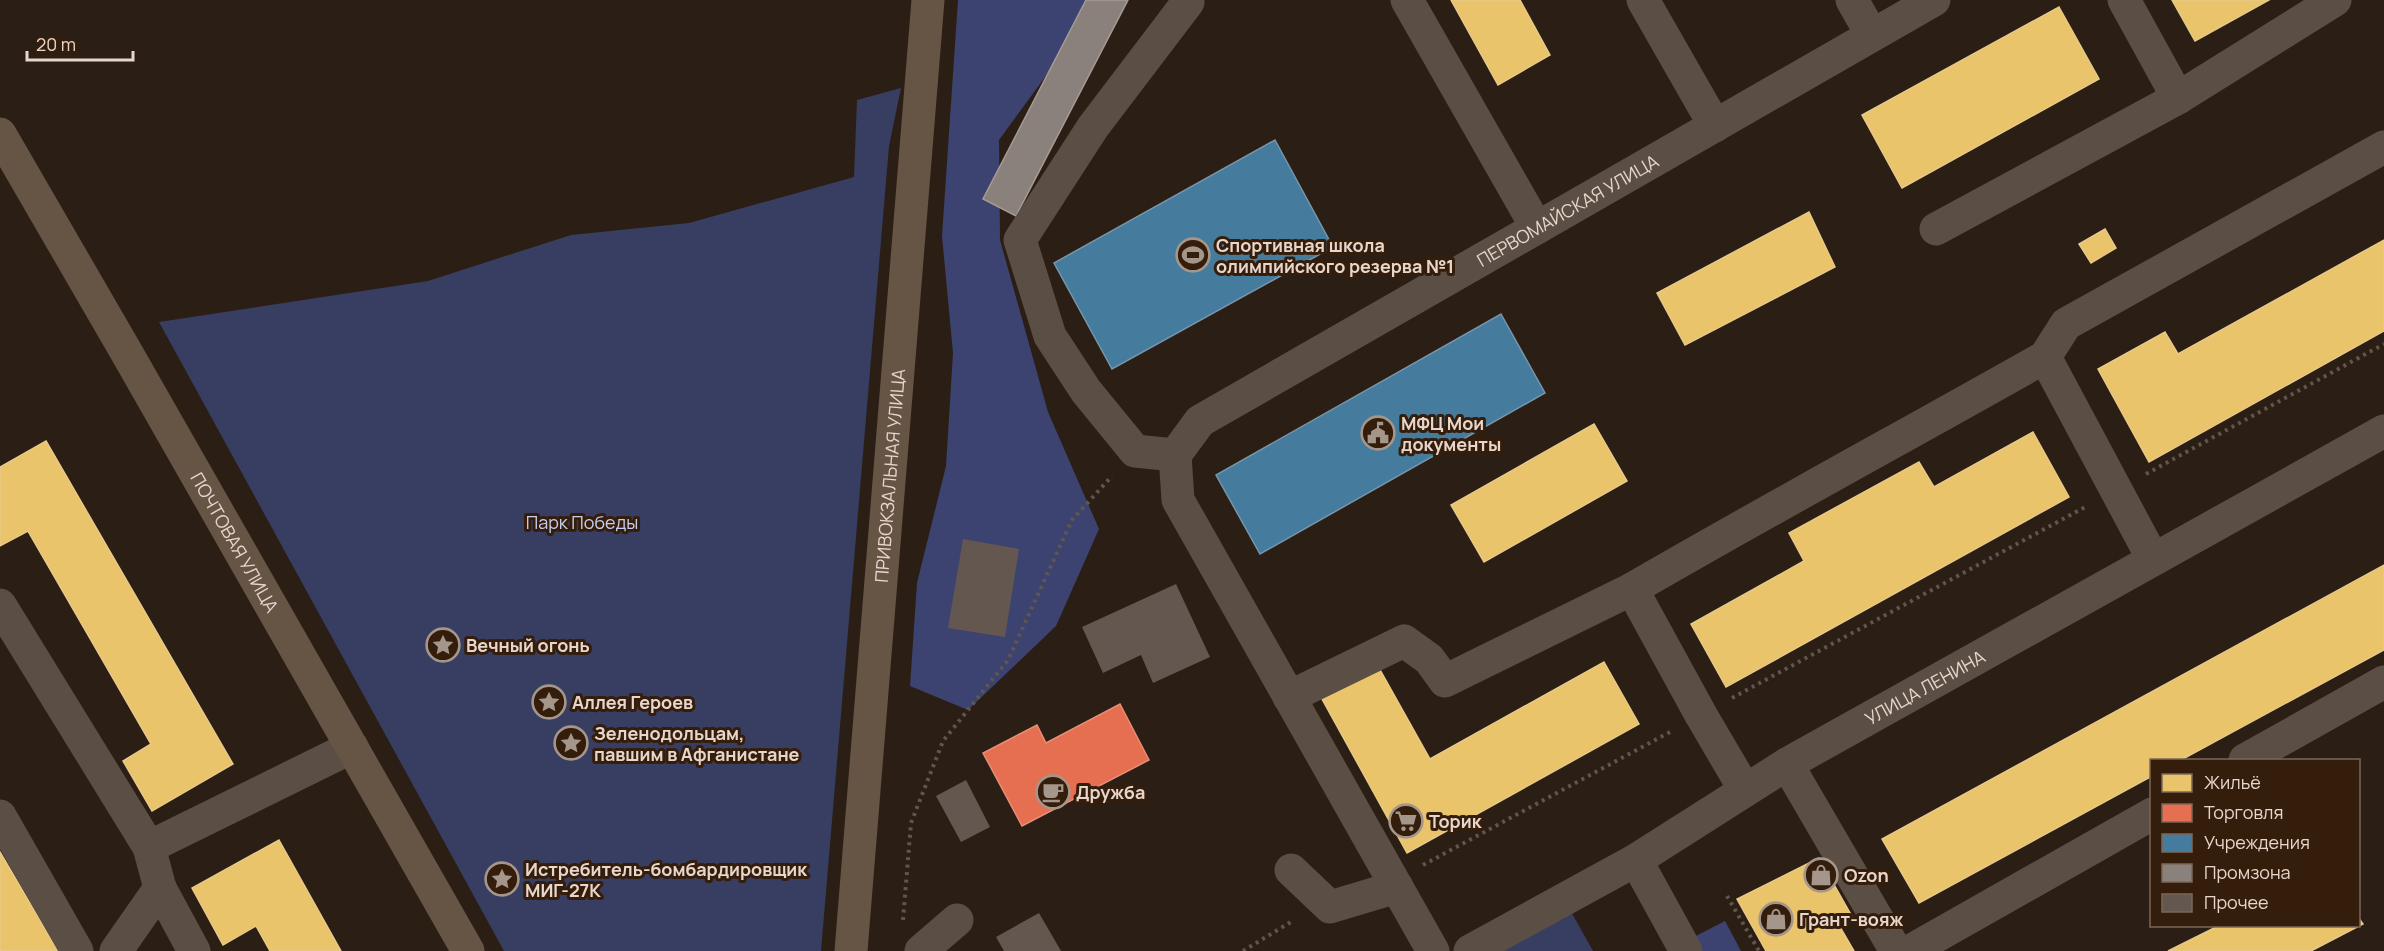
<svg xmlns="http://www.w3.org/2000/svg" width="2384" height="951" viewBox="0 0 2384 951" font-family="Manrope,sans-serif">
	<style>
		.green { fill: #383e61 }
		.forest { fill: #3c4371 }
		.homes { fill: #e9c46a; stroke: #e8c987; stroke-width: 1.5 }
		.shops { fill: #e76f51; stroke: #e78e76; stroke-width: 1.5 }
		.public { fill: #457b9d; stroke: #7696ab; stroke-width: 1.5 }
		.industry { fill: #8a817c; stroke: #a69a94; stroke-width: 1.5 }
		.building { fill: #63574f }
		.lines { fill: none; stroke-linecap: round; stroke-linejoin: round }
		.path { stroke: #61564e; stroke-width: 4; stroke-dasharray: 3 4.5; stroke-linecap: butt }
		.minor { stroke: #5b4e44; stroke-width: 33 }
		.major { stroke: #665445; stroke-width: 33 }
		.labels { text-anchor: middle; dominant-baseline: central; stroke-width: 6; stroke-linejoin: round; paint-order: stroke }
		.street-label { font-size: 18px; fill: #e7d6cb; stroke: #351d0b }
		.poi-label { font-size: 18px; font-weight: bold; fill: #e7d6cb; stroke: #351d0b; text-anchor: start }
		.park-label { font-size: 18px; fill: #c6cef0; stroke: #351d0b }
	</style>
	<rect width="100%" height="100%" fill="#2b1e15"/>
	<g class="green">
		<path d="M 901,88 L 889,146 L 821,951 L 504,951 L 159,322 L 428,281 L 571,235 L 689,223 L 854,177 L 857,100 Z"/>
		<path d="M 1569,908 L 1593,951 L 1494,951 Z"/>
	</g>
	<g class="forest">
		<path d="M 958,0 L 1116,0 L 1067,47 L 999,140 L 1000,240 L 1048,412 L 1099,529 L 1056,626 L 968,710 L 910,686 L 917,583 L 946,466 L 953,353 L 942,236 Z"/>
		<path d="M 1725,921 L 1741,951 L 1702,951 L 1694,937 Z"/>
	</g>
	<g class="homes">
		<path d="M 1451,0 L 1520,0 L 1550,55 L 1498,85 Z"/>
		<path d="M 2172,0 L 2269,0 L 2195,41 Z"/>
		<path d="M 2059,7 L 2099,79 L 1902,188 L 1862,115 Z"/>
		<path d="M 1809,212 L 1835,267 L 1685,345 L 1657,293 Z"/>
		<path d="M 2105,229 L 2116,248 L 2091,263 L 2079,244 Z"/>
		<path d="M 2384,240 L 2384,331 L 2149,462 L 2098,369 L 2165,332 L 2178,354 Z"/>
		<path d="M 1594,424 L 1627,481 L 1484,562 L 1451,505 Z"/>
		<path d="M 2033,432 L 2069,497 L 1726,687 L 1691,624 L 1804,561 L 1789,533 L 1919,462 L 1934,487 Z"/>
		<path d="M 46,441 L 233,764 L 152,811 L 123,761 L 151,744 L 28,531 L 0,546 L 0,467 Z"/>
		<path d="M 2384,565 L 2384,650 L 2181,760 L 2152,760 L 2152,776 L 1919,903 L 1882,839 Z"/>
		<path d="M 1604,662 L 1639,724 L 1407,853 L 1322,699 L 1379,668 L 1430,759 Z"/>
		<path d="M 279,840 L 341,951 L 270,951 L 256,926 L 223,945 L 192,888 Z"/>
		<path d="M 0,852 L 58,951 L 0,951 Z"/>
		<path d="M 1819,858 L 1854,920 L 1840,927 L 1854,951 L 1766,951 L 1737,899 Z"/>
		<path d="M 2358,917 L 2363,924 L 2311,951 L 2168,951 L 2218,926 L 2358,926 Z"/>
	</g>
	<path class="shops" d="M 1120,704 L 1149,760 L 1022,826 L 983,753 L 1037,725 L 1046,743 Z"/>
	<g class="public">
		<path d="M 1275,140 L 1333,247 L 1112,369 L 1054,263 Z"/>
		<path d="M 1501,314 L 1545,393 L 1260,554 L 1216,475 Z"/>
	</g>
	<path class="industry" d="M 1086,0 L 1128,0 L 1016,216 L 983,199 Z"/>
	<g class="building">
		<path d="M 963,539 L 1019,549 L 1005,637 L 948,628 Z"/>
		<path d="M 1176,584 L 1210,657 L 1153,683 L 1141,655 L 1103,673 L 1082,627 Z"/>
		<path d="M 966,780 L 990,827 L 961,842 L 936,796 Z"/>
		<path d="M 1039,913 L 1061,951 L 1004,951 L 996,937 Z"/>
	</g>
	<g class="lines">
		<g class="path">
			<path d="M 2146,474 L 2384,344"/>
			<path d="M 1732,698 L 2087,506"/>
			<path d="M 1423,865 L 1670,732"/>
			<path d="M 1727,896 L 1759,951"/>
			<path d="M 903,920 L 911,823 L 943,741 L 1008,660 L 1072,520 L 1112,476"/>
			<path d="M 1243,951 L 1294,920"/>
		</g>
		<g class="minor">
			<path d="M 1407,0 L 1537,228"/>
			<path d="M 1643,0 L 1715,126"/>
			<path d="M 1852,0 L 1872,35"/>
			<path d="M 2124,0 L 2178,98 L 2335,0"/>
			<path d="M 1936,229 L 2178,98"/>
			<path d="M 1175,455 L 1135,451 L 1086,391 L 1050,336 L 1020,240 L 1093,127 L 1188,2"/>
			<path d="M 2153,559 L 2045,357 L 2066,324 L 2384,147"/>
			<path d="M 0,605 L 149,847 L 160,888 L 194,951"/>
			<path d="M 1289,697 L 1404,641 L 1429,659 L 1445,681 L 1632,589"/>
			<path d="M 2245,760 L 2384,682"/>
			<path d="M 1787,764 L 1896,951"/>
			<path d="M 1745,790 L 1701,715 L 1632,589 C 1768,510 1907,435 2045,357"/>
			<path d="M 0,816 L 77,951"/>
			<path d="M 149,847 L 352,747"/>
			<path d="M 1636,860 L 1686,951"/>
			<path d="M 1291,870 L 1330,907 L 1397,887"/>
			<path d="M 116,951 L 160,888"/>
			<path d="M 921,951 L 957,920"/>
			<path id="s1" d="M 1433,951 L 1178,500 L 1175,455 L 1200,421 L 1934,0"/>
			<path id="s2" d="M 1470,951 L 1636,860 L 1787,764 L 2384,431"/>
			<path d="M 1910,951 L 2152,814"/>
		</g>
		<g class="major">
			<path id="s3" d="M 0,134 L 128,355 L 468,951"/>
			<path id="s4" d="M 851,951 L 928,0"/>
		</g>
	</g>
	<defs>
		<symbol id="stadium-ring" viewBox="-11 -11 22 22"><circle r="9.5" fill="#351d0b" stroke="#a5968b" stroke-width="1.5"/><path d="M0-5a6.5 5 0 1 0 0 10a6.5 5 0 1 0 0-10ZM-3.5-1.8h7v3.6h-7Z" fill="#a5968b"/></symbol>
		<symbol id="civic-ring" viewBox="-11 -11 22 22"><circle r="9.5" fill="#351d0b" stroke="#a5968b" stroke-width="1.5"/><path d="M-.6-6.5H3V-4.5H.6V-3L4-1V1h2V6H-6V1h2V-1L-.6-3ZM-1.2 2.5V6h2.4V2.5Z" fill="#a5968b"/></symbol>
		<symbol id="sight-ring" viewBox="-11 -11 22 22"><circle r="9.5" fill="#351d0b" stroke="#a5968b" stroke-width="1.5"/><path d="M0-6L1.8-2.2L6-1.7L2.9 1.2L3.7 5.4L0 3.3L-3.7 5.4L-2.9 1.2L-6-1.7L-1.8-2.2Z" fill="#a5968b"/></symbol>
		<symbol id="cafe-ring" viewBox="-11 -11 22 22"><circle r="9.5" fill="#351d0b" stroke="#a5968b" stroke-width="1.5"/><path d="M-5.5-4.5H6V0H3Q3 3.5 0 3.5H-2.5Q-5.5 3.5-5.5 0ZM3-3.2v2h1.7v-2ZM-6 4.5H4V6H-6Z" fill="#a5968b"/></symbol>
		<symbol id="supermarket-ring" viewBox="-11 -11 22 22"><circle r="9.5" fill="#351d0b" stroke="#a5968b" stroke-width="1.5"/><path d="M-6-5.5h2.5l.6 2H6L4.5 2H-2.5L-4.4-4H-6ZM-1.5 3.2a1.3 1.3 0 1 0 .1 0ZM3 3.2a1.3 1.3 0 1 0 .1 0Z" fill="#a5968b"/></symbol>
		<symbol id="shop-ring" viewBox="-11 -11 22 22"><circle r="9.5" fill="#351d0b" stroke="#a5968b" stroke-width="1.5"/><path d="M-5-2.5h2.3a2.7 3.5 0 0 1 5.4 0H5L5.5 6h-11ZM-1.5-2.5h3a1.5 2.3 0 0 0-3 0Z" fill="#a5968b"/></symbol>
	</defs>
	<g fill-rule="evenodd">
		<use href="#stadium-ring" x="1174" y="236" width="38" height="38"/>
		<use href="#civic-ring" x="1359" y="414" width="38" height="38"/>
		<use href="#sight-ring" x="424" y="626" width="38" height="38"/>
		<use href="#sight-ring" x="530" y="683" width="38" height="38"/>
		<use href="#sight-ring" x="552" y="724" width="38" height="38"/>
		<use href="#cafe-ring" x="1034" y="773" width="38" height="38"/>
		<use href="#supermarket-ring" x="1387" y="802" width="38" height="38"/>
		<use href="#shop-ring" x="1802" y="856" width="38" height="38"/>
		<use href="#sight-ring" x="483" y="860" width="38" height="38"/>
		<use href="#shop-ring" x="1757" y="900" width="38" height="38"/>
	</g>
	<g class="labels">
		<g class="street-label">
			<text stroke="none"><textPath href="#s1" startOffset="1029">ПЕРВОМАЙСКАЯ УЛИЦА</textPath></text>
			<text stroke="none"><textPath href="#s4" startOffset="477">ПРИВОКЗАЛЬНАЯ УЛИЦА</textPath></text>
			<text stroke="none"><textPath href="#s3" startOffset="471">ПОЧТОВАЯ УЛИЦА</textPath></text>
			<text stroke="none"><textPath href="#s2" startOffset="526">УЛИЦА ЛЕНИНА</textPath></text>
		</g>
		<g class="poi-label">
			<text x="1216" y="245">Спортивная школа<tspan x="1216" dy="21">олимпийского резерва №1</tspan></text>
			<text x="1401" y="423">МФЦ Мои<tspan x="1401" dy="21">документы</tspan></text>
			<text x="466" y="645">Вечный огонь</text>
			<text x="572" y="702">Аллея Героев</text>
			<text x="594" y="733">Зеленодольцам,<tspan x="594" dy="21">павшим в Афганистане</tspan></text>
			<text x="1076" y="792">Дружба</text>
			<text x="1429" y="821">Торик</text>
			<text x="525" y="869">Истребитель-бомбардировщик<tspan x="525" dy="21">МИГ-27К</tspan></text>
			<text x="1844" y="875">Ozon</text>
			<text x="1799" y="919">Грант-вояж</text>
		</g>
		<g class="park-label">
			<text x="582" y="522">Парк Победы</text>
		</g>
	</g>
	<rect x="2150" y="759" width="210" height="168" fill="#351d0b" stroke="#7c6758" stroke-width="1.5"/>
	<rect x="2162" y="774" width="30" height="18" fill="#e9c46a" stroke="#7c6758" stroke-width="1.5"/>
	<text x="2204" y="789" font-size="18" fill="#e7d6cb">Жильё</text>
	<rect x="2162" y="804" width="30" height="18" fill="#e76f51" stroke="#7c6758" stroke-width="1.5"/>
	<text x="2204" y="819" font-size="18" fill="#e7d6cb">Торговля</text>
	<rect x="2162" y="834" width="30" height="18" fill="#457b9d" stroke="#7c6758" stroke-width="1.5"/>
	<text x="2204" y="849" font-size="18" fill="#e7d6cb">Учреждения</text>
	<rect x="2162" y="864" width="30" height="18" fill="#8a817c" stroke="#7c6758" stroke-width="1.5"/>
	<text x="2204" y="879" font-size="18" fill="#e7d6cb">Промзона</text>
	<rect x="2162" y="894" width="30" height="18" fill="#63574f" stroke="#7c6758" stroke-width="1.5"/>
	<text x="2204" y="909" font-size="18" fill="#e7d6cb">Прочее</text>
	<path d="M27 51v9h106v-9" fill="none" stroke="#e7d6cb" stroke-width="3"/>
	<text x="36" y="51" font-size="18" fill="#e7d6cb" stroke="#351d0b" stroke-width="4.5" paint-order="stroke">20 m</text>
</svg>
